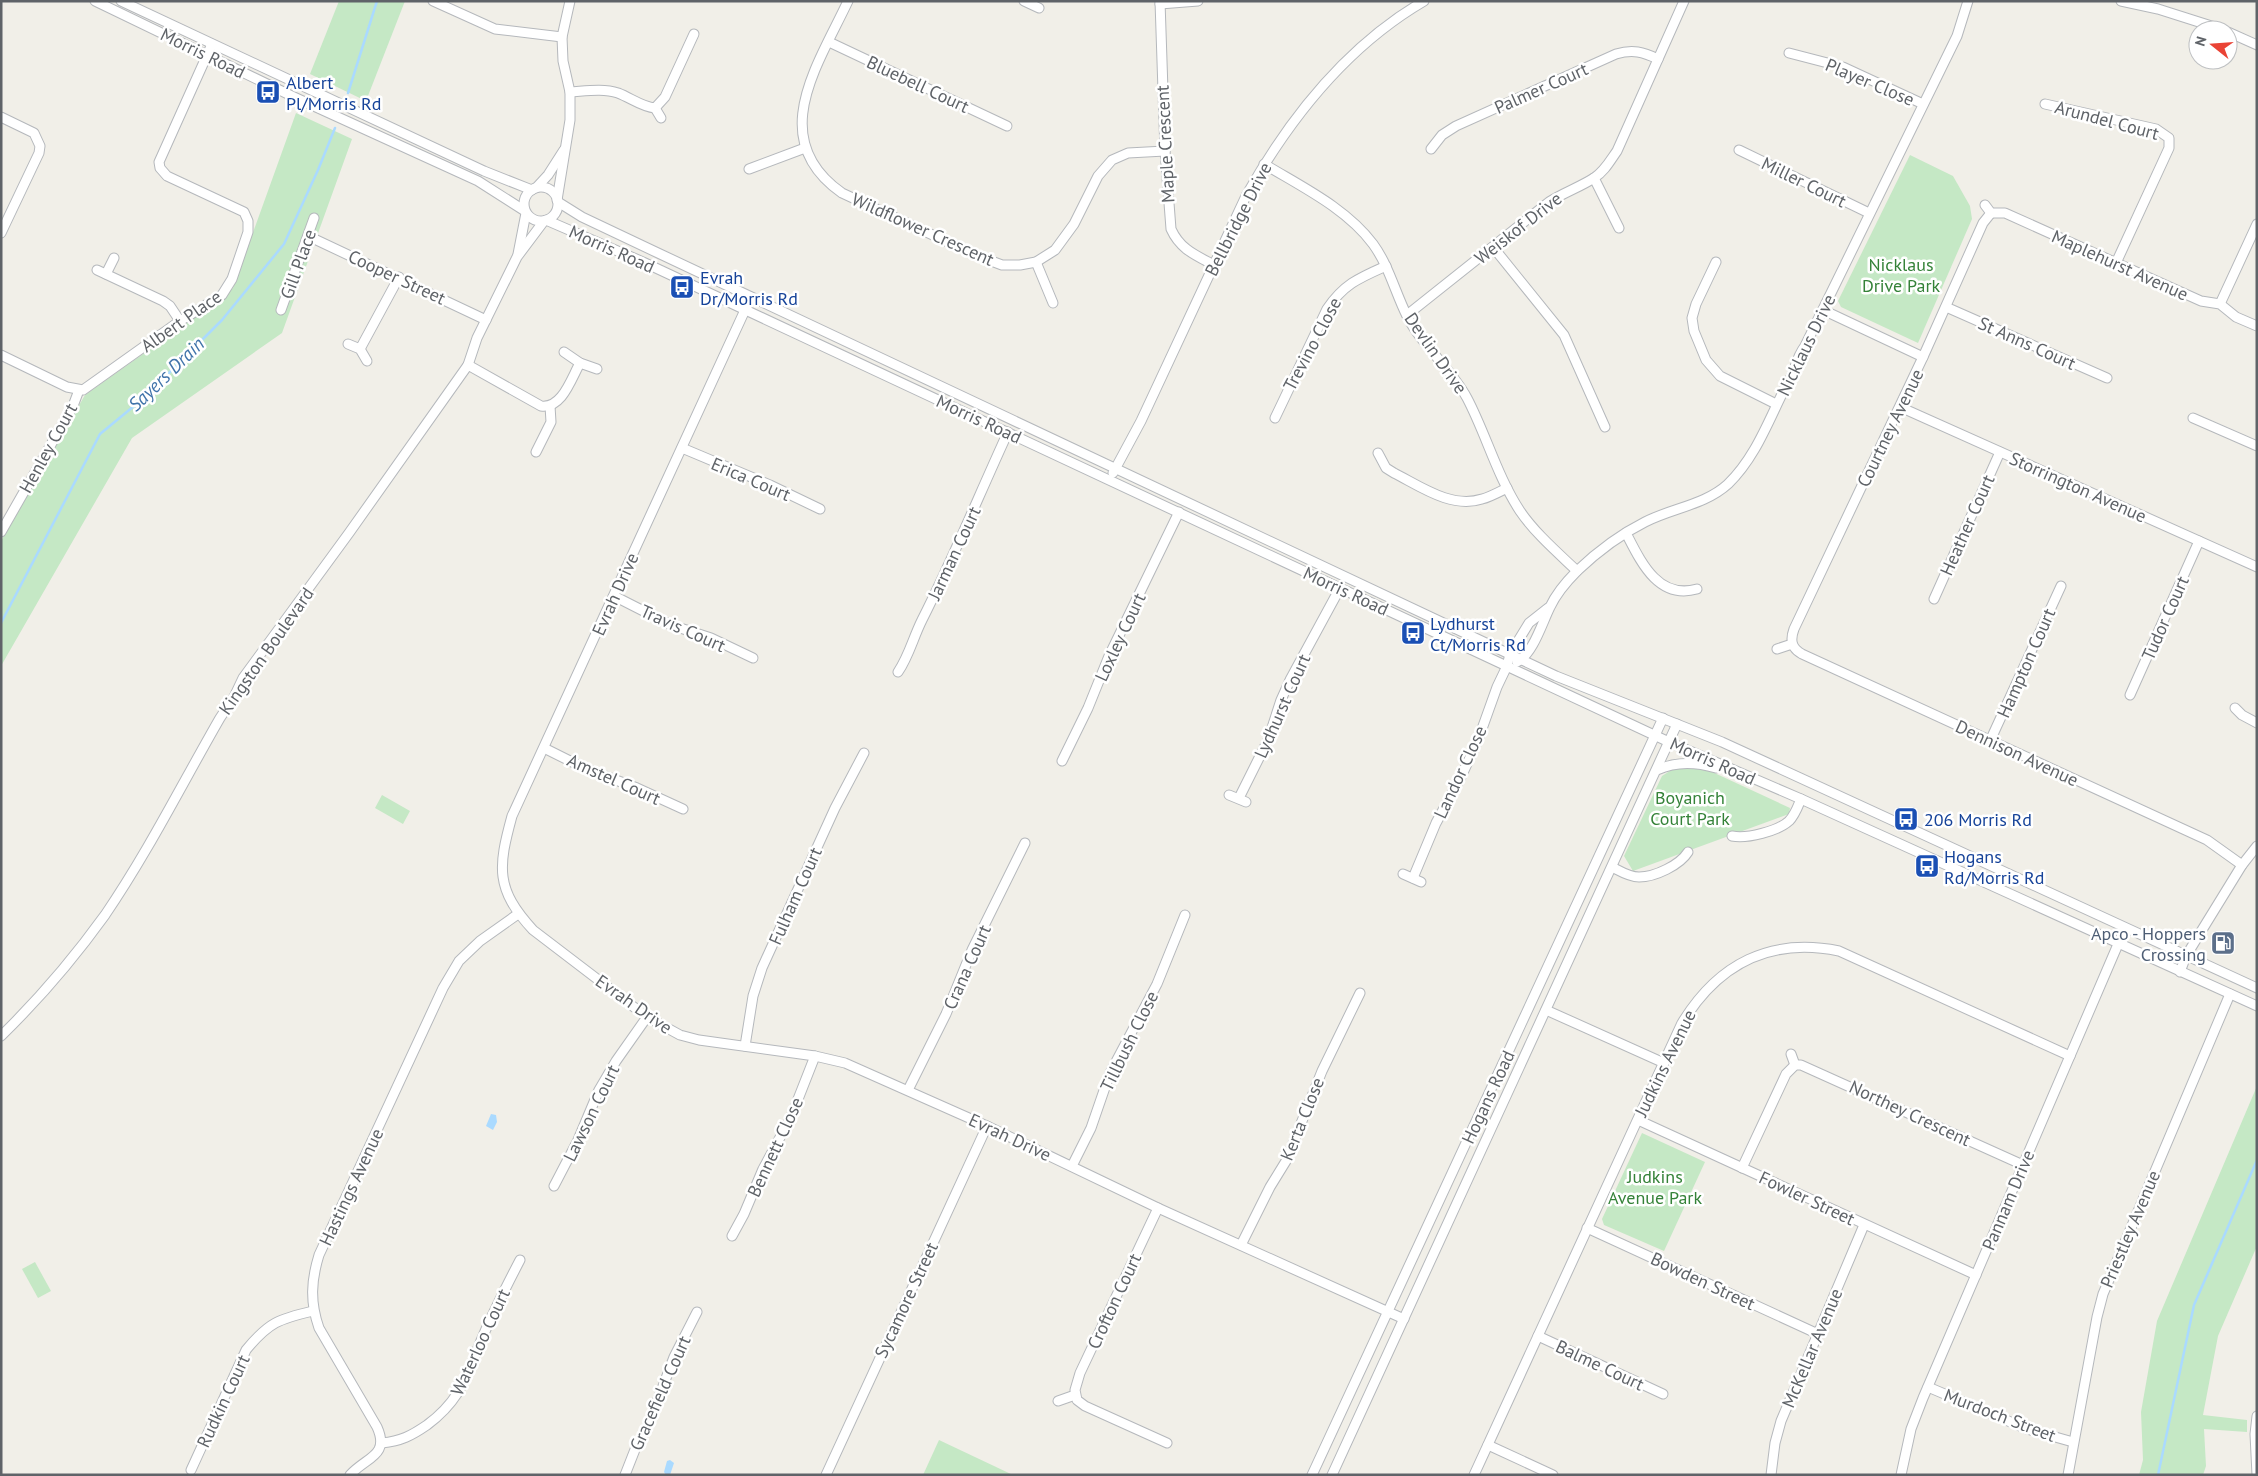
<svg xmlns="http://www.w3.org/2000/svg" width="2258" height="1476" viewBox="0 0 2258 1476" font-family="'PT Sans',sans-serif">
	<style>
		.green { fill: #c5e8c5 }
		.water { fill: #aadaff }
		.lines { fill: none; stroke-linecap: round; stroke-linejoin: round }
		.stream { stroke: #aadaff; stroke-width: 2.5 }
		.minor-casing { stroke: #b5b8bc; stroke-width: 11 }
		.minor { stroke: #fff; stroke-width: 9 }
		.labels { text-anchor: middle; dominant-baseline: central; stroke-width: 5; stroke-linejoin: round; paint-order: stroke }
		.street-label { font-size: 18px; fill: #5f6368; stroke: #fff }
		.transit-label { font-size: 18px; fill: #164399; stroke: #fff; text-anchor: start }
		.park-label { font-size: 18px; fill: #348238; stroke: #fff }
		.service-label { font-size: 18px; fill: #4e5e75; stroke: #fff; text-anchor: end }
		.water-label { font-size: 19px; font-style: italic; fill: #4174aa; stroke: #fff }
	</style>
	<rect width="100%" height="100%" fill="#f1efe8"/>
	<g class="green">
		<path d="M 339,1 L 405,1 L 366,101 L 310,74 Z"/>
		<path d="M 296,113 L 352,139 L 282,333 L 132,438 L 1,666 L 1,541 L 85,395 L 208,308 L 233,288 Z"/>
		<path d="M 1910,155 L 1953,176 L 1970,206 L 1972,219 L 1918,343 L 1841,307 L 1838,301 Z"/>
		<path d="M 1676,767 L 1708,770 L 1790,808 L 1789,814 L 1633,871 L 1624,856 L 1662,776 Z"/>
		<path d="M 382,795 L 410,811 L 403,824 L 375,808 Z"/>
		<path d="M 2257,1086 L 2257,1246 L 2218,1336 L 2203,1415 L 2247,1420 L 2247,1432 L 2204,1429 L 2206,1466 L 2203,1475 L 2139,1475 L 2143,1460 L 2141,1412 L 2157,1321 Z"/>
		<path d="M 1642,1133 L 1705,1162 L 1664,1251 L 1604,1225 L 1602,1219 Z"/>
		<path d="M 35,1262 L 51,1291 L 38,1298 L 22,1269 Z"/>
		<path d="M 939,1440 L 1013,1475 L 923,1475 Z"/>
	</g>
	<g class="water">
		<path d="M 491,1114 L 496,1115 L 497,1122 L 493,1130 L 486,1126 Z"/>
		<path d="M 670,1460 L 674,1463 L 670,1475 L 666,1475 L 664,1472 L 667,1461 Z"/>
	</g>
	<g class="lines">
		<g class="stream">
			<path d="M 348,93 L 377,1"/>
			<path d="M 1,623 L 100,434 L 145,397 L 222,320 L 284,244 L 318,170 L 335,128"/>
			<path d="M 2158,1475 L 2194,1305 L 2257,1160"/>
		</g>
		<defs>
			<g id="minor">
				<path d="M 95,1 L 294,97 L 478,181 L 525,211"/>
				<path d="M 121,1 L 484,171 L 532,190"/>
				<path d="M 433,1 L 495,29 L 562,37"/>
				<path d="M 848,1 C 818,65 765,139 842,193 L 978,256 L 1002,265 L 1020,265 L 1036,262 L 1055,250 L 1074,224 L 1098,176 L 1112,160 L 1128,153 L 1165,151"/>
				<path d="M 1024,1 L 1039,8"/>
				<path d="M 1160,1 L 1165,151 L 1171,229 C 1180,249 1195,255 1214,265"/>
				<path d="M 2121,1 L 2158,9 L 2224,30"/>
				<path d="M 1160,4 L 1198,1"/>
				<path d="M 2228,32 L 2257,45"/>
				<path d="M 829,42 L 1007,126"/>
				<path d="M 1789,53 L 1843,67 L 1923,104"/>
				<path d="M 570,92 C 586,91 603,88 618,93 C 631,98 642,107 655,108 L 665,97 L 694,34"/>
				<path d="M 2045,104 L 2156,129 L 2169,138 L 2169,148 L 2116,263"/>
				<path d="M 655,108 L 661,118"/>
				<path d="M 1,117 L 34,133 L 40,146 L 39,153 L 1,233"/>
				<path d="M 1431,149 L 1442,135 L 1456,126 L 1616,54 C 1633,49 1643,52 1658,59"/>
				<path d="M 1739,150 L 1869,213"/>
				<path d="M 1264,164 C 1302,187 1346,208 1373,244 C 1389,266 1395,292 1407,316 C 1422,346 1451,368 1467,398 C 1486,434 1497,476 1520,511 C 1535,533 1557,552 1577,571"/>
				<path d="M 749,169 L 805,148"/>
				<path d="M 1594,178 L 1619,228"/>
				<circle cx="541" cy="204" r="17"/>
				<path d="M 536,188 L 548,175 L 564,150"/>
				<path d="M 557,200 L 570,120 L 570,92 L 563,61 L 562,37 L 570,1"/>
				<path d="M 558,202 L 582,217 L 658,253 L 1556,676 L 1722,742 L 2257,988"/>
				<path d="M 1985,205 L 1991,213 L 2005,213 L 2201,301 L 2220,304 L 2236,317 L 2257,326"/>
				<path d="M 1991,213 L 1983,223 L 1923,357 L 1794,629 C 1790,640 1791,648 1802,654 L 2207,840 L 2242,865"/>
				<path d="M 546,220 L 643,262 L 1669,742 L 1801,799 L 2257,1006"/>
				<path d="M 308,236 L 486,320"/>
				<path d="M 1493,247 L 1564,335 L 1605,427"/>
				<path d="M 518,254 L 526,213"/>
				<path d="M 1036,262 L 1053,303"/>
				<path d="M 1716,262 L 1696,304 L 1692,318 L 1694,331 L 1706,360 L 1720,376 L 1776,404"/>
				<path d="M 97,270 L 163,301 L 170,306 L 180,321"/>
				<path d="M 106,274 L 114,258"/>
				<path d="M 751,297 L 512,816 C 498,867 495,889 533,930 L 647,1017 L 680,1035 L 699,1040 L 815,1056 L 845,1063 L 987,1126 L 1158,1208 L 1404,1319"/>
				<path d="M 2220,304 L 2257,224"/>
				<path d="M 1946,307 L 2107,378"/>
				<path d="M 281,310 L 314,218"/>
				<path d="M 1823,310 L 1923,357"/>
				<path d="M 1407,315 L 1549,202 C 1563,193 1580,187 1594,178 C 1604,172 1610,161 1617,151 L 1684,1"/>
				<path d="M 348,344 L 360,349 L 367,361"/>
				<path d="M 360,349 L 399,277"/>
				<path d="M 564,352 L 580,363 L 597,369"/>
				<path d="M 1,355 L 67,387 L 83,390 L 180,321 L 222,295 L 232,279 L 248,232 L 248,221 L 244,212 L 167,176 L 160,168 L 159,162 L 212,44"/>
				<path d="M 468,365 L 541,406 C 562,409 571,379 580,363"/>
				<path d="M 1900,407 L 2257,567"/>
				<path d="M 1275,418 L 1327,309 C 1344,284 1359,278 1386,266"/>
				<path d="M 2193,418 L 2257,446"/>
				<path d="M 682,448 L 770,485 L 820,509"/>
				<path d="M 536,452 L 551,422 L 550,406"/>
				<path d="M 1378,453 L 1386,468 L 1394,473 C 1420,486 1451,509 1482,499 C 1490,497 1499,492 1507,488"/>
				<path d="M 1113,473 L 1141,421 L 1246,196 C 1289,119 1347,46 1424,1"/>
				<path d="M 1,532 L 73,406 L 79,390"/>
				<path d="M 1626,533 C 1641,562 1658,600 1697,589"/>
				<path d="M 614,596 L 671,625 L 711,638 L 753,658"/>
				<path d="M 1934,599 L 2000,452"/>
				<path d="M 1777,649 L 1792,644"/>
				<path d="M 1517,662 C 1533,654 1542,623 1550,607 C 1556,594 1567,581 1577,571 C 1597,552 1621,534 1645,522 C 1672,508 1705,505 1728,484 C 1756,457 1769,419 1786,386 C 1796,372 1794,361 1805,346 L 1957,36 L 1968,1"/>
				<path d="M 898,672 C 909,656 913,638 922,620 C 953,559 979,495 1008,432"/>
				<path d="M 2130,695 L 2199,541"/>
				<path d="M 2235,708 L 2242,715 L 2257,723"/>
				<path d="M 1990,741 L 2061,586"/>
				<path d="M 544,748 L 584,768 L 637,788 L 683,809"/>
				<path d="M 1062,761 L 1088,708 L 1109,656 L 1179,512"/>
				<path d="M 1657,770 C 1676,761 1696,762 1716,768"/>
				<path d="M 1229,795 L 1246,802"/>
				<path d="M 1239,798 L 1268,740 L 1281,700 L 1290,680 L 1340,588"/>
				<path d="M 1732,836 C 1747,839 1778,831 1789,821 C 1795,815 1798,806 1801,799"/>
				<path d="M 1612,867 C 1620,871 1629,877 1639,877 C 1655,877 1680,865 1688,852"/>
				<path d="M 1403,874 L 1421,882"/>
				<path d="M 1413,878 L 1436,823 L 1461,777 L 1478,740 L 1497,687 L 1507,666 L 1510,654 L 1529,623 L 1548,608"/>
				<path d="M 2180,972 L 2186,956 L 2242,865 L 2257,846"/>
				<path d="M 1546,1010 L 1664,1063"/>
				<path d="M 1,1036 C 39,999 74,958 105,915 C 148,852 182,784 220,718 L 234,697 L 243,678 L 349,533 L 468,365 L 477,338 L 517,257 L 544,221"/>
				<path d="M 745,1046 L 753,996 L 762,968 L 835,808 L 864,753"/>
				<path d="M 1791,1054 L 1795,1065"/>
				<path d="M 908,1090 L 946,1014 L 972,950 L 1025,843"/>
				<path d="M 1638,1120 L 1976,1275"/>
				<path d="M 1072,1166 L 1091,1128 L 1110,1073 L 1157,984 L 1185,915"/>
				<path d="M 1742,1168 L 1786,1074 L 1795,1065 L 1801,1065 L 2023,1165"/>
				<path d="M 554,1186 L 578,1140 L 599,1090 L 616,1061 L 647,1017"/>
				<path d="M 1158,1208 L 1080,1373 L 1075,1390 L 1077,1400 L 1085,1406 L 1167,1443"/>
				<path d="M 1587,1228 L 1818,1334"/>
				<path d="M 732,1236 L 744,1214 L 763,1169 L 791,1117 L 815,1056"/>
				<path d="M 1241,1245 L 1270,1187 L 1286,1161 L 1322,1071 L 1360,993"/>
				<path d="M 1538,1336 L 1663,1394"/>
				<path d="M 1928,1387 L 2027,1429 L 2073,1442"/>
				<path d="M 1058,1401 L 1075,1395"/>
				<path d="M 382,1443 C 401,1441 411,1436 427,1425 C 463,1398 466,1375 483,1336 C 494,1310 507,1285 520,1260"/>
				<path d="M 1488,1445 L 1553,1475"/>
				<path d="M 191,1470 L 246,1350 C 269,1322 279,1319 313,1311"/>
				<path d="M 350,1475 C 366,1457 390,1456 377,1427 L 319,1328 C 310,1302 311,1281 319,1255 L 443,988 L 459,961 L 480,941 L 518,914"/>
				<path d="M 625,1475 L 636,1447 L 648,1426 L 674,1357 L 697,1312"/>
				<path d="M 826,1475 L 987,1126"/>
				<path d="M 1312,1475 L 1663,718"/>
				<path d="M 1332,1475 L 1677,724"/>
				<path d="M 1474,1475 L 1682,1023 C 1718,964 1770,937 1839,951 L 2070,1056"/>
				<path d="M 1771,1475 L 1775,1443 L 1781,1421 L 1864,1225"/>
				<path d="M 1901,1475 L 1911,1429 L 1923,1398 L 2125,928"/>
				<path d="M 2068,1475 L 2097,1317 L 2103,1294 L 2230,994"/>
				<path d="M 2257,1475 L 2255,1434 L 2257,1416"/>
			</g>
		</defs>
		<use href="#minor" class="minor-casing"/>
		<use href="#minor" class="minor"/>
	</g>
	<defs>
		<symbol id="bus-square" viewBox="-11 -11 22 22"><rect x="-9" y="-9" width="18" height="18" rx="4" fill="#1a4fb4" stroke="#fff"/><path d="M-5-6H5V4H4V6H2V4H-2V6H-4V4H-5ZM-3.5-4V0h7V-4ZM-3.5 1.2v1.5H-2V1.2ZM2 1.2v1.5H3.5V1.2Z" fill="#fff"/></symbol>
		<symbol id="fuel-square" viewBox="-11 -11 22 22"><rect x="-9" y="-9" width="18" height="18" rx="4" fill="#5c6f8a" stroke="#fff"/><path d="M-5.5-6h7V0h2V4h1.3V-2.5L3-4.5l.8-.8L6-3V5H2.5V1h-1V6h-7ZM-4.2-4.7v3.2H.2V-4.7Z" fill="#fff"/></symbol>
	</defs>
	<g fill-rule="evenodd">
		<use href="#bus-square" x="254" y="78" width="28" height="28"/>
		<use href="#bus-square" x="668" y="273" width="28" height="28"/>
		<use href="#bus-square" x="1399" y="619" width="28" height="28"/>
		<use href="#bus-square" x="1892" y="805" width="28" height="28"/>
		<use href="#bus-square" x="1913" y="852" width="28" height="28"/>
		<use href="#fuel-square" x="2209" y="929" width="28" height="28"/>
	</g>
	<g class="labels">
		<g class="street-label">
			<text transform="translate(203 53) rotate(26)">Morris Road</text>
			<text transform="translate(1870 82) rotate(23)">Player Close</text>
			<text transform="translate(918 84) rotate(25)">Bluebell Court</text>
			<text transform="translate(1541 88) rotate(-24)">Palmer Court</text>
			<text transform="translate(2107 120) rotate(15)">Arundel Court</text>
			<text transform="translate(1165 144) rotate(-93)">Maple Crescent</text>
			<text transform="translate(1804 182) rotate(26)">Miller Court</text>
			<text transform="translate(1238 219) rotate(-63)">Bellbridge Drive</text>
			<text transform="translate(1518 228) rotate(-38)">Weiskof Drive</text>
			<text transform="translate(923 229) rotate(24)">Wildflower Crescent</text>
			<text transform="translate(612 249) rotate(24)">Morris Road</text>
			<text transform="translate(298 264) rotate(-70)">Gill Place</text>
			<text transform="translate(2120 265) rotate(24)">Maplehurst Avenue</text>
			<text transform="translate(397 277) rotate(25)">Cooper Street</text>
			<text transform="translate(181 321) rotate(-35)">Albert Place</text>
			<text transform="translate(2027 343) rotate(24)">St Anns Court</text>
			<text transform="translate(1312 344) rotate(-62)">Trevino Close</text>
			<text transform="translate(1806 345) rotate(-64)">Nicklaus Drive</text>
			<text transform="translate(1436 353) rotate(55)">Devlin Drive</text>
			<text transform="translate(979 419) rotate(25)">Morris Road</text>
			<text transform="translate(1890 428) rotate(-64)">Courtney Avenue</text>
			<text transform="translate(48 448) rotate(-61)">Henley Court</text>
			<text transform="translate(751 479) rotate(23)">Erica Court</text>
			<text transform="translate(2078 487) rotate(24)">Storrington Avenue</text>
			<text transform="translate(1967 525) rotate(-66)">Heather Court</text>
			<text transform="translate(954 553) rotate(-65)">Jarman Court</text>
			<text transform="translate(1346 591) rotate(25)">Morris Road</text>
			<text transform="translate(615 594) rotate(-66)">Evrah Drive</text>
			<text transform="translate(2165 618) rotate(-66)">Tudor Court</text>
			<text transform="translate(683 628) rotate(24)">Travis Court</text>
			<text transform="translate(1120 637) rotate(-65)">Loxley Court</text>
			<text transform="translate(266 651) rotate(-55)">Kingston Boulevard</text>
			<text transform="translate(2026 663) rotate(-66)">Hampton Court</text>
			<text transform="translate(1282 706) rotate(-66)">Lydhurst Court</text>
			<text transform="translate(2017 753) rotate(25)">Dennison Avenue</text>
			<text transform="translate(1713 761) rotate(24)">Morris Road</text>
			<text transform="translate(1460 772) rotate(-65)">Landor Close</text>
			<text transform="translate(614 779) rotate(24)">Amstel Court</text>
			<text transform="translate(795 896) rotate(-66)">Fulham Court</text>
			<text transform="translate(967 967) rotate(-66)">Crana Court</text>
			<text transform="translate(634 1004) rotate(35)">Evrah Drive</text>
			<text transform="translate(1129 1041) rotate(-64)">Tillbush Close</text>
			<text transform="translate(1665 1063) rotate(-64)">Judkins Avenue</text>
			<text transform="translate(1488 1097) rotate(-65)">Hogans Road</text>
			<text transform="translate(591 1113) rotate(-64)">Lawson Court</text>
			<text transform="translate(1910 1113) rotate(25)">Northey Crescent</text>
			<text transform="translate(1302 1119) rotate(-68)">Kerta Close</text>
			<text transform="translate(1010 1137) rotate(25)">Evrah Drive</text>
			<text transform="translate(775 1147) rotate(-65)">Bennett Close</text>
			<text transform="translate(351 1187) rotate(-65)">Hastings Avenue</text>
			<text transform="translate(1807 1198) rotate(25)">Fowler Street</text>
			<text transform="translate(2008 1200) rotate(-67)">Pannam Drive</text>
			<text transform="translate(2130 1229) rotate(-67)">Priestley Avenue</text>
			<text transform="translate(1703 1281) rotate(25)">Bowden Street</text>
			<text transform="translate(906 1300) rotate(-65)">Sycamore Street</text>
			<text transform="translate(1114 1301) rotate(-65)">Crofton Court</text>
			<text transform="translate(480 1342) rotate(-65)">Waterloo Court</text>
			<text transform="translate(1812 1348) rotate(-67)">McKellar Avenue</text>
			<text transform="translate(1600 1365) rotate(25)">Balme Court</text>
			<text transform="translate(660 1393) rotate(-66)">Gracefield Court</text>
			<text transform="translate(223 1401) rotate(-65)">Rudkin Court</text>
			<text transform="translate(2000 1415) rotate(21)">Murdoch Street</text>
		</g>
		<g class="transit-label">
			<text x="286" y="82">Albert<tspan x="286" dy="21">Pl/Morris Rd</tspan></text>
			<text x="700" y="277">Evrah<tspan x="700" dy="21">Dr/Morris Rd</tspan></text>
			<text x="1430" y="623">Lydhurst<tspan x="1430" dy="21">Ct/Morris Rd</tspan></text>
			<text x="1924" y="819">206 Morris Rd</text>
			<text x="1944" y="856">Hogans<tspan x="1944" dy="21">Rd/Morris Rd</tspan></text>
		</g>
		<g class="park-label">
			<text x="1901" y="264">Nicklaus<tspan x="1901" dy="21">Drive Park</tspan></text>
			<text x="1690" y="797">Boyanich<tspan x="1690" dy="21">Court Park</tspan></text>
			<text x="1655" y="1176">Judkins<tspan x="1655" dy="21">Avenue Park</tspan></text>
		</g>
		<g class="service-label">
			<text x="2206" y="933">Apco - Hoppers<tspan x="2206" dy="21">Crossing</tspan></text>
		</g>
		<g class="water-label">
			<text transform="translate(166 374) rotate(-44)">Sayers Drain</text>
		</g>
	</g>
	<rect width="2258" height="1476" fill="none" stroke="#5f6368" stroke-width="5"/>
	<g transform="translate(2213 45) rotate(287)"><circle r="24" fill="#ffffff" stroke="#bfc1c3"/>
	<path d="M0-4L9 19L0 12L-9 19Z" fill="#ea4335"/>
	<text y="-8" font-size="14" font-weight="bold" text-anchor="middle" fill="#5f6368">N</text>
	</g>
</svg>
